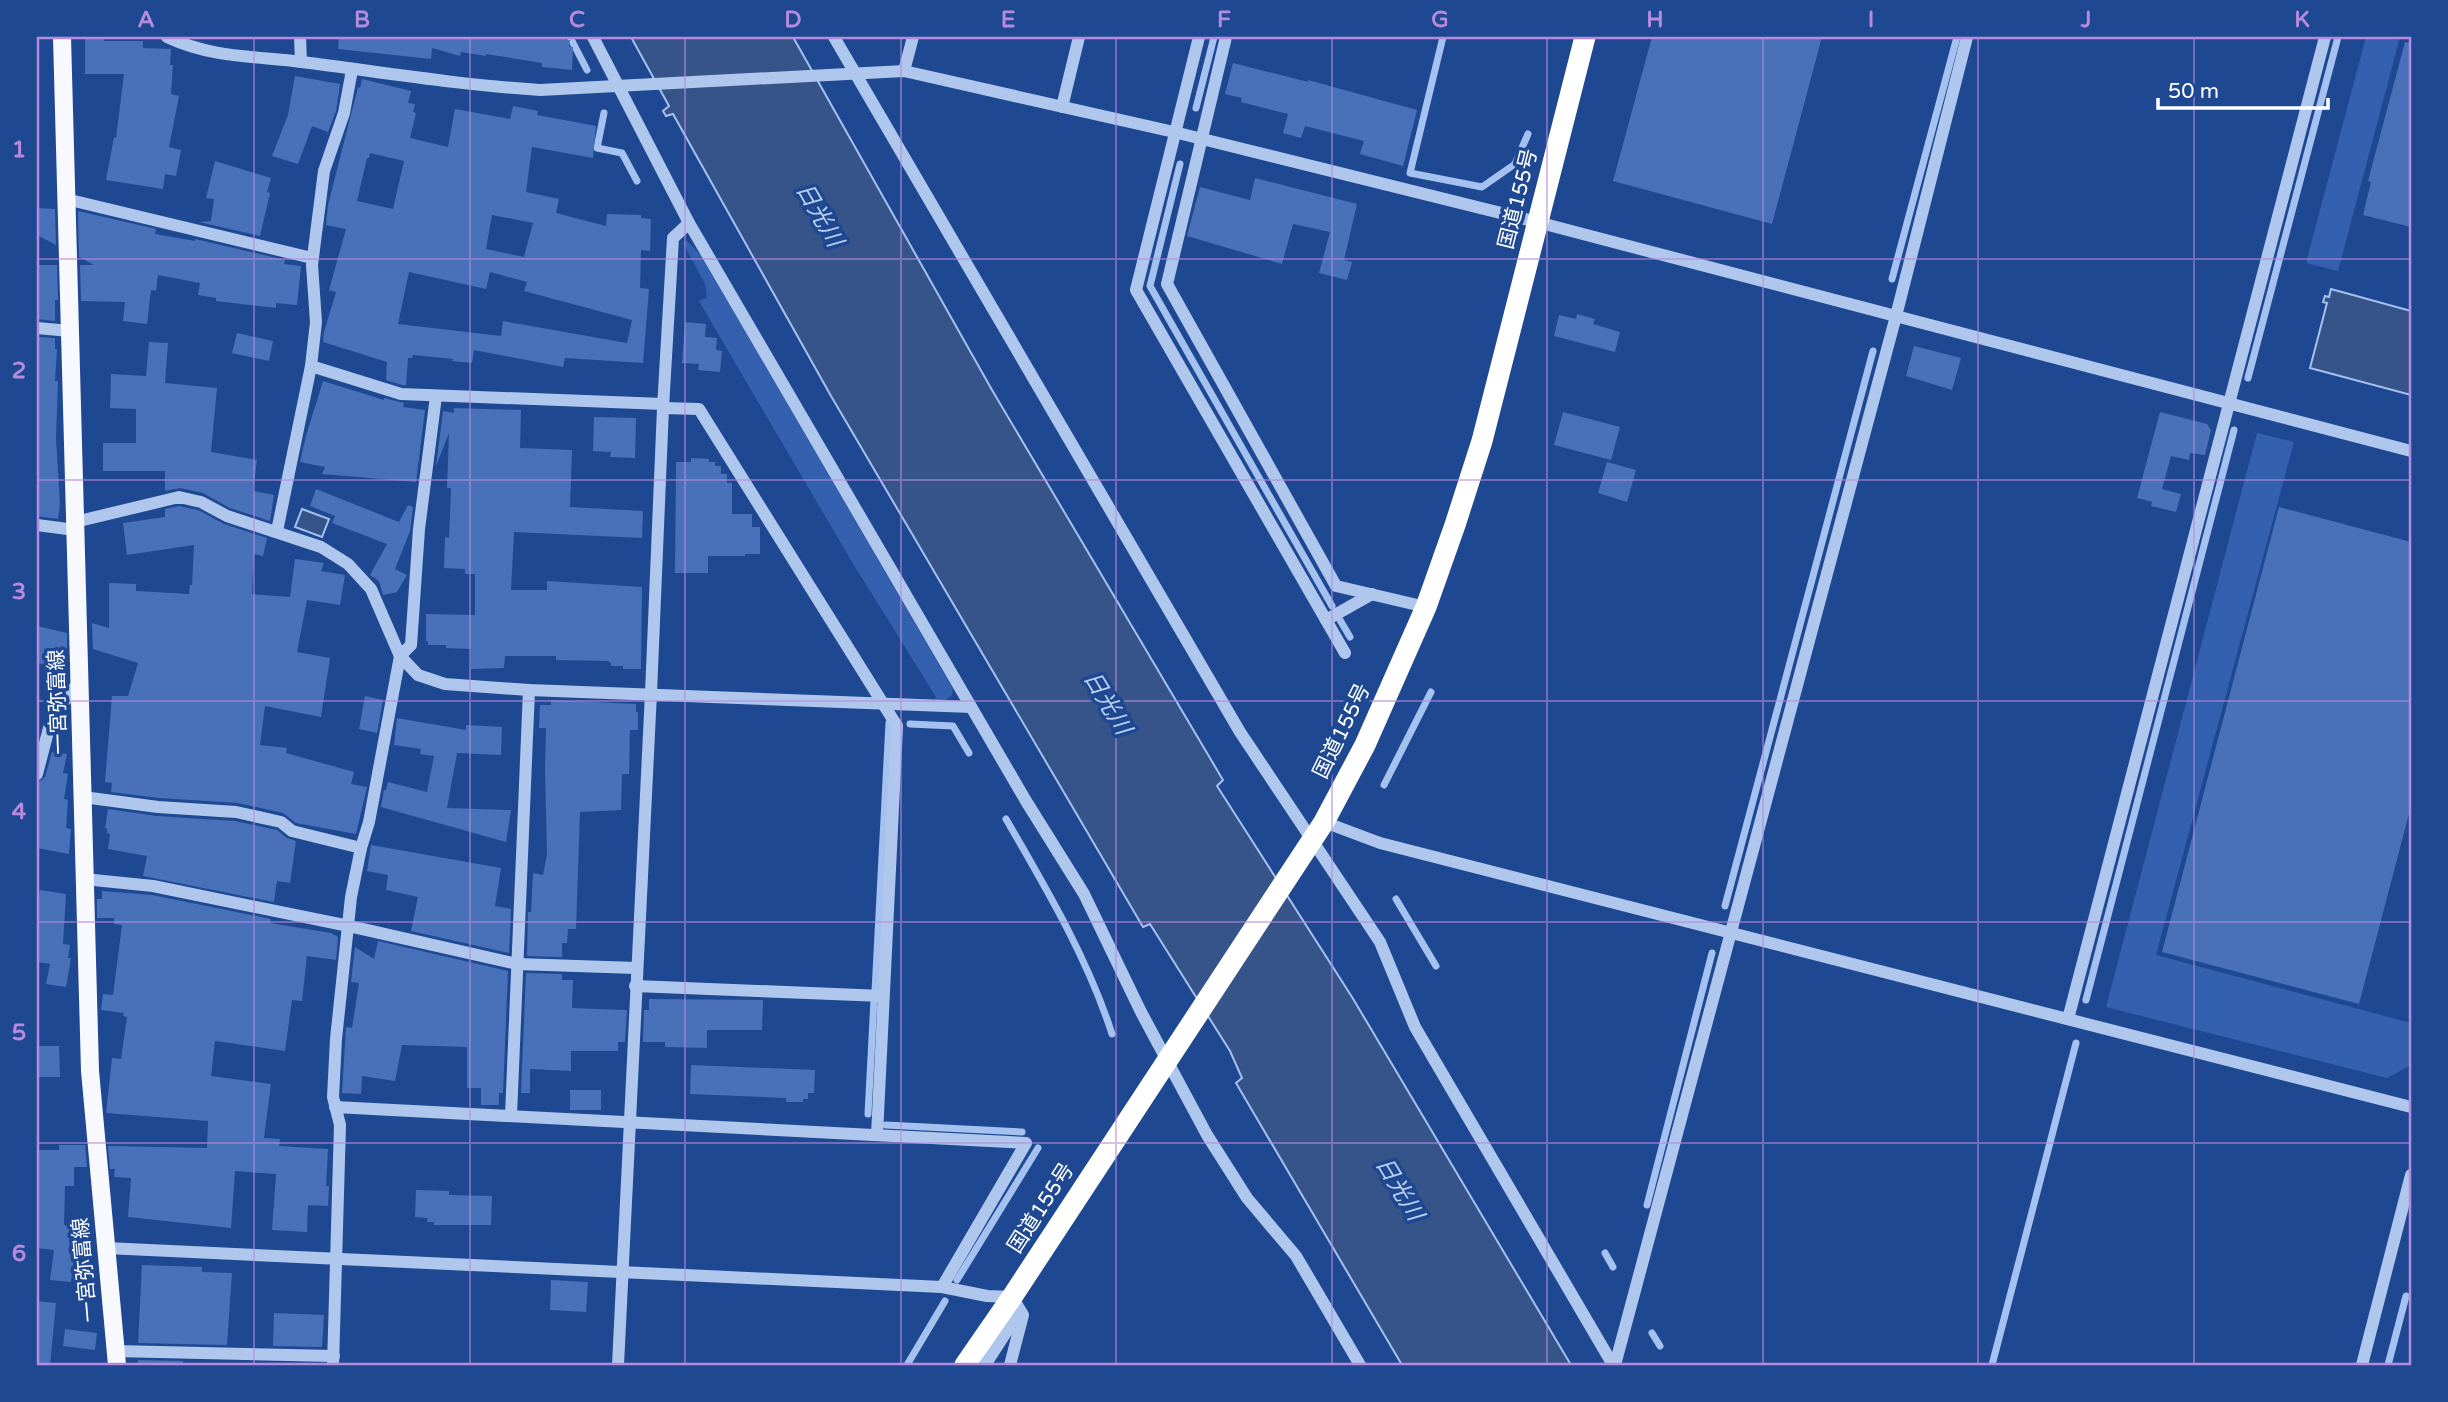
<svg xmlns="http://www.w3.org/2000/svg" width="2448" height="1402" viewBox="0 0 2448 1402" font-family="'Varela Round','Noto Sans JP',sans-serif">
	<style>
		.green { fill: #3361af }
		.water { fill: #37548a; stroke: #a4c1ef; stroke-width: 2 }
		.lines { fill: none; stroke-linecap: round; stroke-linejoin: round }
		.stream { stroke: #a4c1ef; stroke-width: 7 }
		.building { fill: #4871b9; fill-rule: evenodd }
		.minor { stroke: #b0c7ed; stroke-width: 12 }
		.major { stroke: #f7f9ff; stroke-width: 18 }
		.highway { stroke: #fff; stroke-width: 21 }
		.grid { fill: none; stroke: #b68bdc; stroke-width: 2; stroke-opacity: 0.55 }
		.labels { text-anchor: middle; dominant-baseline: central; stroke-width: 7; stroke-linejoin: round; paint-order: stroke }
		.street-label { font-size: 21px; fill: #fff; stroke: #1f4892 }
		.water-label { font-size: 23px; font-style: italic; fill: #bdd2f4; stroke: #1f4892 }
		.neatline { fill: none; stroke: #b68bdc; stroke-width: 2.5 }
		.grid-label { font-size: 23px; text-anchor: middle; font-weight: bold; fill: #b68bdc }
	</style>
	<rect width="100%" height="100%" fill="#1f4892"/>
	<g class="green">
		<path d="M 2366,37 L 2400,37 L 2338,271 L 2306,263 Z"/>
		<path d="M 687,241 L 700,254 L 953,689 L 952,695 L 943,702 L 934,702 L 936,697 L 852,562 L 699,301 L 707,298 L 705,284 L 683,243 Z"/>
		<path d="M 2257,433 L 2294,442 L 2156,955 L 2411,1023 L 2411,1065 L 2387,1078 L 2106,1007 Z"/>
	</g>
	<g class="water">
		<path d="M 631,37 L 793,37 L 992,390 L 1223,780 L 1217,786 L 1352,997 L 1571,1365 L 1402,1365 L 1236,1083 L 1242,1078 L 1230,1051 L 1150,924 L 1143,927 L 831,396 L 673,114 L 666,116 L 663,111 L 669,106 Z"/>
		<path d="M 2331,289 L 2411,311 L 2411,395 L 2310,368 L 2327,303 L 2323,302 L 2325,296 L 2329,297 Z"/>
		<path d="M 302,509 L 329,519 L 322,537 L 295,527 Z"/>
	</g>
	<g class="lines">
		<g class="stream">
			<path d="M 570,37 L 587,70"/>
			<path d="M 1443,37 L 1410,173 L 1482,187 L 1515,164 L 1528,134"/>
			<path d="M 1196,108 L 1214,37"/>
			<path d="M 604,113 L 597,148 L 622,153 L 637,181"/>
			<path d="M 1180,164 L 1150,286 L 1332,606"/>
			<path d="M 1892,279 L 1957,37"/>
			<path d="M 2248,378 L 2338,37"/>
			<path d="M 1340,620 L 1350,637"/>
			<path d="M 910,724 L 953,726 L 969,753"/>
			<path d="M 1384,785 L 1431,692"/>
			<path d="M 1006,819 C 1046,888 1088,959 1112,1034"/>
			<path d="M 1396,899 L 1436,966"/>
			<path d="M 1725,906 L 1873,351"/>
			<path d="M 875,991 L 889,723"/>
			<path d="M 2086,1000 L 2234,430"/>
			<path d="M 868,1114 L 874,1000"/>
			<path d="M 886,1125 L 1022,1132"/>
			<path d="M 1647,1205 L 1712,953"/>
			<path d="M 1605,1253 L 1613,1267"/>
			<path d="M 957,1280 L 1038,1148"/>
			<path d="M 1652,1333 L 1660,1346"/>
			<path d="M 907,1365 L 945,1301"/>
			<path d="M 1992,1365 L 2076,1043"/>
			<path d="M 2388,1365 L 2406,1296"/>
		</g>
	</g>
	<g class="building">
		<path d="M 85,37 L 104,37 L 104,41 L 143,41 L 143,48 L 171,49 L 170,65 L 173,65 L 171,94 L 179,96 L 169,147 L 181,150 L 176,176 L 165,174 L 163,189 L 106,180 L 114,137 L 116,138 L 124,74 L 85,74 Z"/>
		<path d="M 339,37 L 566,37 L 566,40 L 570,40 L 569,47 L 573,47 L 572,70 L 542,67 L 542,63 L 486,54 L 486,56 L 461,52 L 460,56 L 432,48 L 431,59 L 338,49 Z"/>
		<path d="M 1652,37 L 1822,37 L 1772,224 L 1613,181 Z"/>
		<path d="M 2405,42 L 2411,43 L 2411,227 L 2363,215 L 2371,182 L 2368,181 Z"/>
		<path d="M 1233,63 L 1308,82 L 1308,80 L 1417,110 L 1403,166 L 1360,154 L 1364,141 L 1305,126 L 1301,138 L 1283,133 L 1288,114 L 1241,102 L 1242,98 L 1225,94 Z"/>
		<path d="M 295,76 L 340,84 L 336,111 L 328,132 L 312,126 L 298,164 L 272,156 L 288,115 Z"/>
		<path d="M 362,79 L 411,91 L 408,103 L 415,104 L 413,112 L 416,113 L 410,138 L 448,147 L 455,109 L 510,119 L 513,106 L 538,111 L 537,115 L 596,126 L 593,158 L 532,147 L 526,192 L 559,199 L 556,213 L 606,226 L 607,214 L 641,215 L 641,218 L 651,219 L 650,251 L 641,250 L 640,288 L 649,289 L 643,363 L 565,358 L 563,367 L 474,350 L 472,363 L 452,361 L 453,359 L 413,355 L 412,358 L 408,358 L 406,385 L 402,385 L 386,380 L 387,362 L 323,342 L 324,332 L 336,292 L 329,290 L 346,229 L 326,225 L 328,205 L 358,87 L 360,88 ZM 370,153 L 404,161 L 393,209 L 357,201 L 367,158 L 369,158 ZM 492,215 L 533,223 L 524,257 L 486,249 ZM 409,272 L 486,289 L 490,272 L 527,282 L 524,291 L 632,320 L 627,343 L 503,321 L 501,336 L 398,324 Z"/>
		<path d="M 215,161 L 271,178 L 267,192 L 270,193 L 260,236 L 199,222 L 211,221 L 214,199 L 206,198 Z"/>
		<path d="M 1255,178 L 1357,204 L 1344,260 L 1352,262 L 1347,280 L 1319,273 L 1330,232 L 1293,224 L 1282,264 L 1187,236 L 1200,187 L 1250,200 Z"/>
		<path d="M 37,208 L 55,209 L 56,245 L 37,235 Z"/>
		<path d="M 78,211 L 156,229 L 155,234 L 195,241 L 195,239 L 285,260 L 284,264 L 301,266 L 297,305 L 276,303 L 276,308 L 216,301 L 216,298 L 198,295 L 200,283 L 158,275 L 156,291 L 151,290 L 147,324 L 123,321 L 125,302 L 81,301 L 80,265 L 94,265 L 79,257 Z"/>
		<path d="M 37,265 L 57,265 L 58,300 L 55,300 L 55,321 L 37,319 Z"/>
		<path d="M 1577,314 L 1595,319 L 1593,324 L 1620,332 L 1615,352 L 1554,336 L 1559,315 L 1576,319 Z"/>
		<path d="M 685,322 L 706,324 L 705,337 L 717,338 L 716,350 L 722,351 L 720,372 L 698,370 L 699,364 L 682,363 Z"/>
		<path d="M 237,333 L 273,341 L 269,361 L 232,353 Z"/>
		<path d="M 37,337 L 55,338 L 55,349 L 57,349 L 55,381 L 58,381 L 56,439 L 60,504 L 58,519 L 37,516 Z"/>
		<path d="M 149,342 L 168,343 L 165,383 L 217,388 L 211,452 L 257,460 L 253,491 L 274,495 L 270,521 L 230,508 L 203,493 L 180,488 L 165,491 L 165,471 L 103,471 L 103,443 L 136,443 L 136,409 L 110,408 L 111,374 L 146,376 Z"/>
		<path d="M 1914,346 L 1961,358 L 1952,390 L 1906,376 Z"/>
		<path d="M 323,381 L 384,400 L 384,398 L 404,403 L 403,407 L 425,410 L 416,482 L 322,474 L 325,467 L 300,462 L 306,436 Z"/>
		<path d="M 454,408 L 521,410 L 520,448 L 572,450 L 570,507 L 643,511 L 642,538 L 514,532 L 511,590 L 547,590 L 547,581 L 642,587 L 641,669 L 623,669 L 623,666 L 611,666 L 611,663 L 608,661 L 556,660 L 556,656 L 505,656 L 504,668 L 471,669 L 471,649 L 446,648 L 446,645 L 428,645 L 428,641 L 426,641 L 426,614 L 475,615 L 475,574 L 465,574 L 465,569 L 444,568 L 445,537 L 449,538 L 451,488 L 447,488 L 449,433 L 436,466 L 443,411 L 454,413 Z"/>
		<path d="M 1563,412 L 1620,427 L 1611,460 L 1554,445 Z"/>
		<path d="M 2160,412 L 2207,424 L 2211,430 L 2205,455 L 2190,453 L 2189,460 L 2171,456 L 2162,489 L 2181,494 L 2176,512 L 2151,506 L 2152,502 L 2137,498 Z"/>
		<path d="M 594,417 L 636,418 L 635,458 L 610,457 L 611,452 L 593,451 Z"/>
		<path d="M 691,458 L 709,459 L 709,462 L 715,462 L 715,466 L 721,466 L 721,474 L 727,474 L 727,483 L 732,483 L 732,514 L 752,514 L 752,527 L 760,527 L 760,554 L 745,554 L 745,556 L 708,556 L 708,573 L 675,573 L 676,462 L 691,462 Z"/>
		<path d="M 1607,462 L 1636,470 L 1627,502 L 1598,493 Z"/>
		<path d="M 316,489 L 399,522 L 408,505 L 413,507 L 410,531 L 395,569 L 407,575 L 397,592 L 383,595 L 379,581 L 370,575 L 387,544 L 332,523 L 335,516 L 310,506 Z"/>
		<path d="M 179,506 L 198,510 L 224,524 L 267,538 L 263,556 L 254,554 L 252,594 L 290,597 L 295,559 L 324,563 L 321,571 L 345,575 L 340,605 L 307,600 L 297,652 L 330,658 L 321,717 L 265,706 L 260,745 L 287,748 L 286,753 L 354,772 L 351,784 L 367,787 L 356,834 L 296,823 L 283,813 L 238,803 L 159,798 L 111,792 L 112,783 L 105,782 L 112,696 L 128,696 L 138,663 L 93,649 L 92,623 L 109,628 L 109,583 L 136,584 L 136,591 L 189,594 L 190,585 L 192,585 L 194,545 L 127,555 L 123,523 L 165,517 L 165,509 Z"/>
		<path d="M 2279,507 L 2411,542 L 2411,806 L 2359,1004 L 2162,952 Z"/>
		<path d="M 37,626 L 67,633 L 67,647 L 63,668 L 37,663 Z"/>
		<path d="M 365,696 L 383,700 L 377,733 L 359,729 Z"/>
		<path d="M 551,700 L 636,704 L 636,712 L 638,712 L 638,730 L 630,730 L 629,774 L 622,774 L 621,810 L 580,812 L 576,929 L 568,929 L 567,943 L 562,943 L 562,957 L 527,956 L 528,912 L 531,912 L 533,873 L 543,875 L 547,854 L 545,771 L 546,728 L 539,728 L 540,705 L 551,705 Z"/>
		<path d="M 397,718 L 466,730 L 466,725 L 502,727 L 501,755 L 457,753 L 447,808 L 511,810 L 506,842 L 381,807 L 384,790 L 386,790 L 388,782 L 427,792 L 434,756 L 420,754 L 421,749 L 394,745 Z"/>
		<path d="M 52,752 L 67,754 L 63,773 L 68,774 L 64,799 L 68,800 L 66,828 L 71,829 L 69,854 L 37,848 L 37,783 L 45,777 Z"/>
		<path d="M 108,809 L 157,816 L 235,821 L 277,830 L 287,838 L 296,841 L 290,883 L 277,881 L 274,902 L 143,876 L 147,856 L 108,849 L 110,834 L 107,833 L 107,828 L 105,828 Z"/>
		<path d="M 371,845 L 501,868 L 495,906 L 511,909 L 509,953 L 411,931 L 418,897 L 386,890 L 388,875 L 367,871 Z"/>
		<path d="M 40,890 L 66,894 L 63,944 L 70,945 L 68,958 L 71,958 L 66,987 L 46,984 L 50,964 L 37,962 L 37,894 L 39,895 Z"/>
		<path d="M 102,891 L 152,895 L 271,919 L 270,923 L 331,933 L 338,937 L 336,960 L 307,956 L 302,1001 L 292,1000 L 285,1051 L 215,1041 L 211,1076 L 271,1084 L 264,1138 L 280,1139 L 279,1146 L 328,1149 L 326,1186 L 329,1186 L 328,1206 L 308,1205 L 307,1232 L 272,1230 L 276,1174 L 235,1171 L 231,1228 L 128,1217 L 131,1178 L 114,1177 L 115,1169 L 110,1169 L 108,1146 L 207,1148 L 208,1121 L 106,1113 L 112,1058 L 121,1059 L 127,1017 L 123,1016 L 124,1013 L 101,1010 L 103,994 L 113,995 L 122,925 L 114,924 L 114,918 L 97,918 L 97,899 L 102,899 Z"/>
		<path d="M 378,941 L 508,971 L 503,1093 L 499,1093 L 499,1105 L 481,1105 L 481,1088 L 467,1088 L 467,1047 L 402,1045 L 395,1081 L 362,1076 L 361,1094 L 342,1093 L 346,1027 L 352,1028 L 359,983 L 351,982 L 355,947 L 374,959 Z"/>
		<path d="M 526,973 L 562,974 L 562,980 L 573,980 L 572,1008 L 627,1010 L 625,1042 L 618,1042 L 618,1051 L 571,1051 L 571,1071 L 530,1069 L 530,1093 L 521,1093 Z"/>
		<path d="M 649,999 L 763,1000 L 762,1030 L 707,1030 L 707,1048 L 665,1047 L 665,1042 L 643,1042 L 644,1010 L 649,1010 Z"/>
		<path d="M 37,1046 L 59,1046 L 60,1077 L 37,1077 Z"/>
		<path d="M 691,1065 L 815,1070 L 814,1093 L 808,1093 L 808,1099 L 803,1099 L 803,1102 L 786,1102 L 786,1098 L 690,1094 Z"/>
		<rect x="570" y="1090" width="31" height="20"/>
		<path d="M 59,1145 L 85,1145 L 87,1167 L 74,1167 L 74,1186 L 65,1186 L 64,1225 L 77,1227 L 71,1282 L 50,1280 L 54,1250 L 37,1248 L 37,1150 L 59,1150 Z"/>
		<path d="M 416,1190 L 449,1191 L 449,1195 L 492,1196 L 491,1225 L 434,1225 L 434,1222 L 427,1222 L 428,1218 L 415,1217 Z"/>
		<path d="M 142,1265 L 202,1267 L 202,1272 L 232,1273 L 227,1345 L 138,1343 Z"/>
		<path d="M 551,1280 L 588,1282 L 586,1312 L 550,1310 Z"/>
		<path d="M 37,1301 L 56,1303 L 50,1365 L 37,1365 Z"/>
		<path d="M 274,1313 L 324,1315 L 322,1347 L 273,1346 Z"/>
		<path d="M 65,1329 L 97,1333 L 95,1350 L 63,1346 Z"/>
		<path d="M 138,1360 L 183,1361 L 183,1365 L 138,1365 Z"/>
	</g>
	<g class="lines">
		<g class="minor">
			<path d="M 167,37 C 212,58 254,56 302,62 C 381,72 460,85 540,90 L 904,71 L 1174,132 L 1537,222 L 2411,451"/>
			<path d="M 300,37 L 301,62"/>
			<path d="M 593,37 L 689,223 L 1026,801 L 1084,894 L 1141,1012 L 1207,1135 L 1247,1198 L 1296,1256 L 1360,1365"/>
			<path d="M 834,37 L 1240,732 L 1380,942 L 1415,1027 L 1613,1365"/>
			<path d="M 1199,37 L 1136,290 L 1345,653"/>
			<path d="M 1226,37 L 1167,284 L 1336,586 L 1426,607"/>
			<path d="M 904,71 L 913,37"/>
			<path d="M 1062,107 L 1079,37"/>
			<path d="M 66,199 L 312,258"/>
			<path d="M 37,328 L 70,331"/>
			<path d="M 311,366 L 401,394 L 663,404"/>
			<path d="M 663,408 L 699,409 L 897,726 L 877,1135"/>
			<path d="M 75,522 L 179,497 L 201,502 L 227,516 L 321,547 L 348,564 L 371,589 L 400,656 L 418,675 L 445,684 L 529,690 L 971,707"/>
			<path d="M 37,525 L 75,530"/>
			<path d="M 277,531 L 311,366 L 316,322 L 312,265 L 324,171 L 344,113 L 352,70"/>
			<path d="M 1326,620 L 1372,594"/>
			<path d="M 37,774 L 49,728 L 56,713 L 80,680"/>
			<path d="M 83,797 L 158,807 L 236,812 L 281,822 L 292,831 L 361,848"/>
			<path d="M 1324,822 L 1380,843 L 2411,1107"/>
			<path d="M 84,879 L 153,886 L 349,926 L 517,964 L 636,968"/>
			<path d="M 635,986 L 883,996"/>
			<path d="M 2068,1019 L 2325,37"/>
			<path d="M 335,1107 L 1026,1143 L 942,1287"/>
			<path d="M 511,1115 L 529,690"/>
			<path d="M 106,1248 L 942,1287 L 987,1296 L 1012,1297 L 1023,1315 L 1010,1365"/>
			<path d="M 115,1351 L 334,1356"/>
			<path d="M 333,1365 L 340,1125 L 333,1097 L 336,1039 L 351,897 L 361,848 L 369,822 L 400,656 L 411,645 L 419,529 L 436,396"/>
			<path d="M 618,1365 L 651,693 L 663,408 L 673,238 L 689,223"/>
			<path d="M 985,1365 L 1020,1311"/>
			<path d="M 1615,1365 L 1896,316 L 1967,37"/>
			<path d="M 2362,1365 L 2411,1175"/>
		</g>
		<path class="major" d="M 62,37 L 90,1071 L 117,1365"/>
		<path class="highway" d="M 965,1365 L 1012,1297 L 1324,822 L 1365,745 L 1426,607 L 1455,525 L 1482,441 L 1585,37"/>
	</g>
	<path class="grid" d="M 254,37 L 254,1365M 470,37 L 470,1365M 685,37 L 685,1365M 901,37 L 901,1365M 1116,37 L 1116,1365M 1332,37 L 1332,1365M 1547,37 L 1547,1365M 1763,37 L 1763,1365M 1978,37 L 1978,1365M 2194,37 L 2194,1365M 37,259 L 2411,259M 37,480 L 2411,480M 37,701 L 2411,701M 37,922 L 2411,922M 37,1143 L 2411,1143"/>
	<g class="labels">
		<g class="street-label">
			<text transform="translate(1518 199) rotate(-76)">国道155号</text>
			<text transform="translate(58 702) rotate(-92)">一宮弥富線</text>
			<text transform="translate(1342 731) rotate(-64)">国道155号</text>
			<text transform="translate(1041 1208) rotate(-57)">国道155号</text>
			<text transform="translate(85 1270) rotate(-95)">一宮弥富線</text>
		</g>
		<g class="water-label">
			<text transform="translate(819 215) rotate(60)">日光川</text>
			<text transform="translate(1107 703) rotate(59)">日光川</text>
			<text transform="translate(1399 1189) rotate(59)">日光川</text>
		</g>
	</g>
	<rect width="2448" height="1402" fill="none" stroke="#1f4892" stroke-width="77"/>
	<path d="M2158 98v10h170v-10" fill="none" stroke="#ffffff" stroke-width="3.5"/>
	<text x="2168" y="98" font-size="21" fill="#ffffff" stroke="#1f4892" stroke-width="5" paint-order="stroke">50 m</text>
	<rect x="38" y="38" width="2372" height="1326" class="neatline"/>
	<g class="grid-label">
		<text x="146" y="27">A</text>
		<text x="362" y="27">B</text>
		<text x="577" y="27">C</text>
		<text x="793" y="27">D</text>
		<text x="1008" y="27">E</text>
		<text x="1224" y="27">F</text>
		<text x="1440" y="27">G</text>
		<text x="1655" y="27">H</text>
		<text x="1871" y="27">I</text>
		<text x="2086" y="27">J</text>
		<text x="2302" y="27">K</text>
		<text x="19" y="157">1</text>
		<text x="19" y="378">2</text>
		<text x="19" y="599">3</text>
		<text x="19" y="819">4</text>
		<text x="19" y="1040">5</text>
		<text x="19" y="1261">6</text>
	</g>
</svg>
